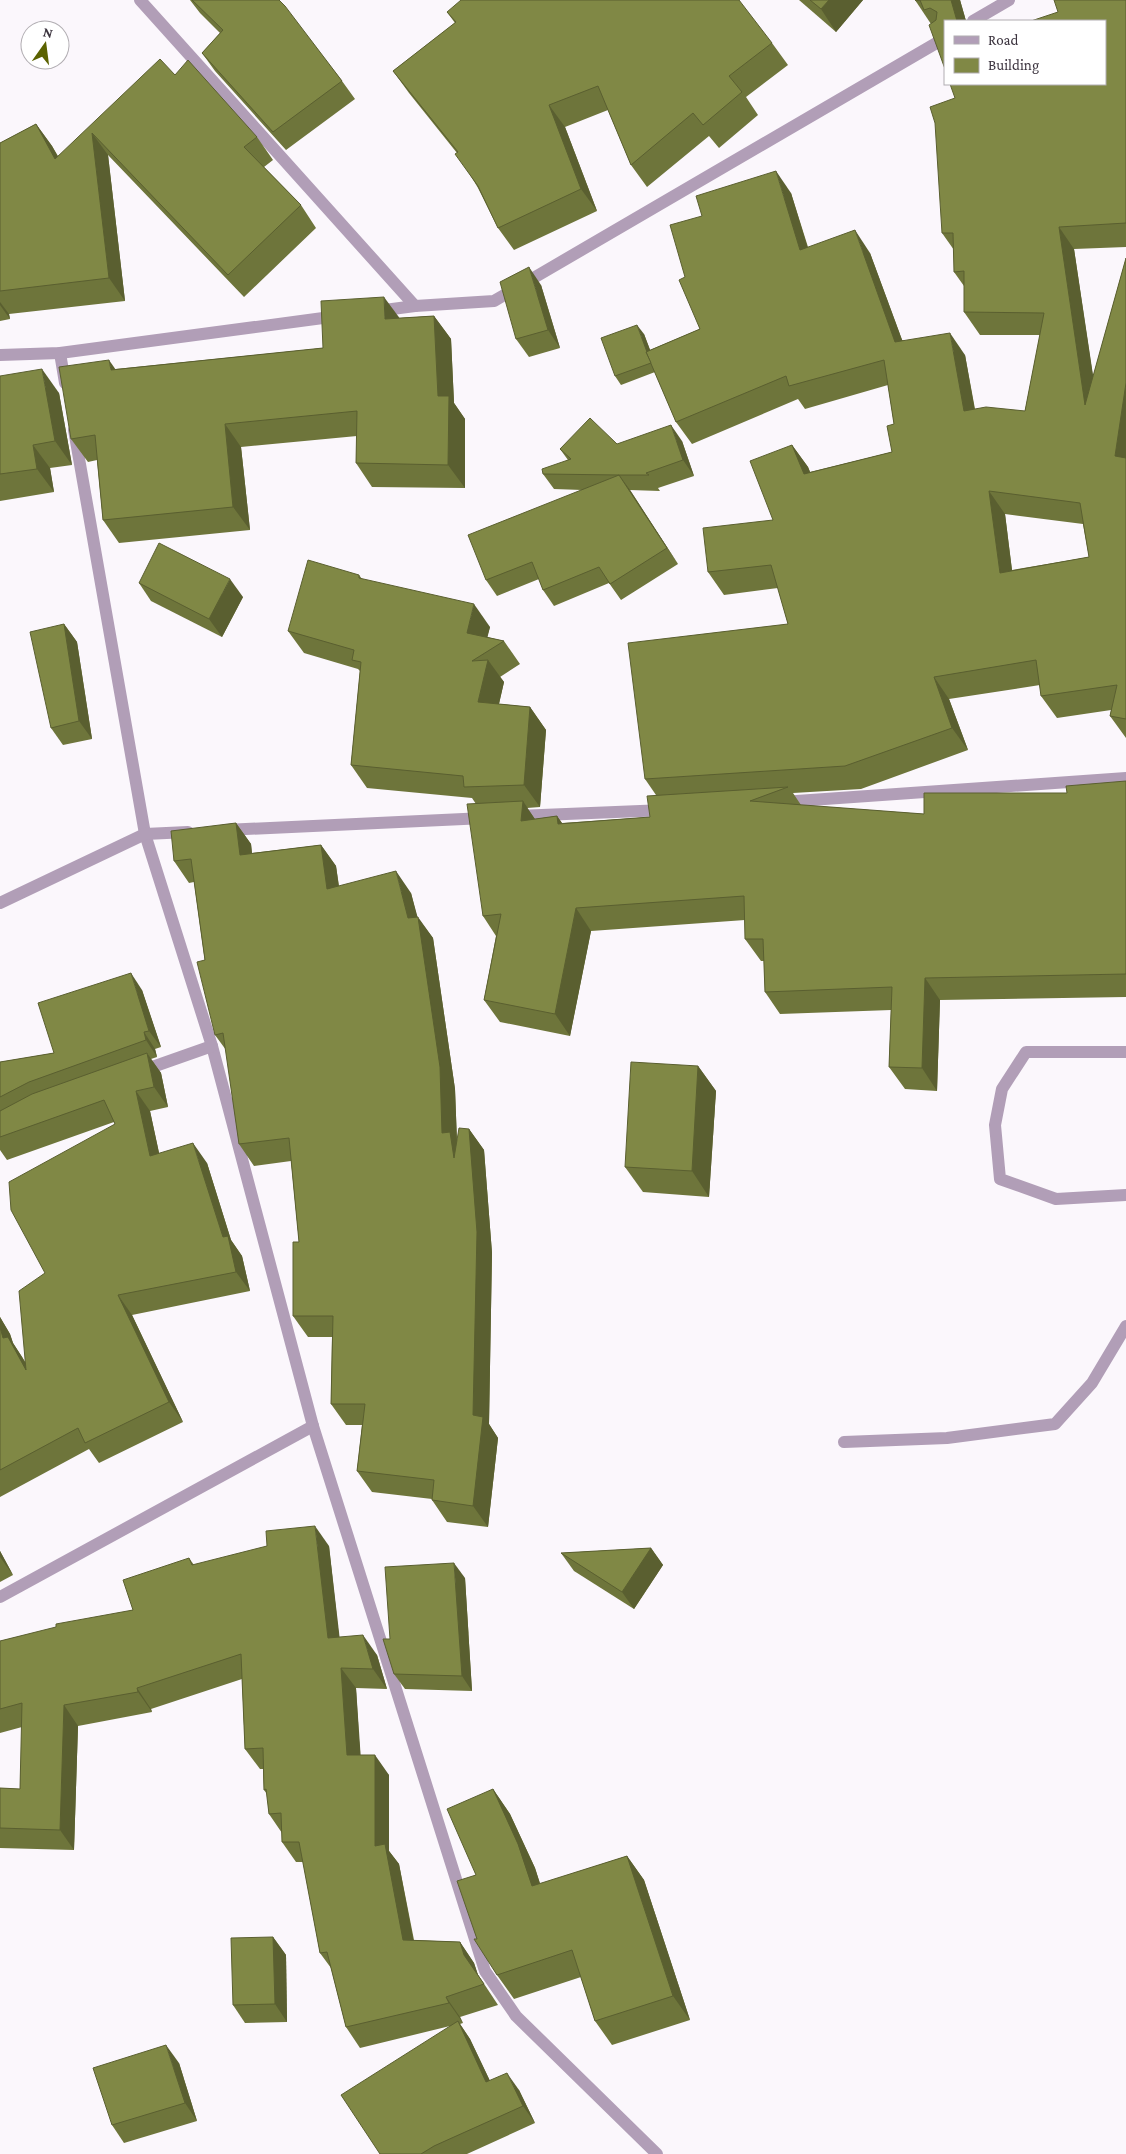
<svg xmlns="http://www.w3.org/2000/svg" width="1126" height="2154" viewBox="0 0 1126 2154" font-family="'Crimson Pro',serif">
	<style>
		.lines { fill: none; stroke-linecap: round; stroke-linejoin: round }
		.service { stroke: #b19eb7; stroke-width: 12 }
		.minor { stroke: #b19eb7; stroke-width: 12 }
		.wall { fill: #6e753b; fill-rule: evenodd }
		.shaded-wall { fill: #5a5f30 }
		.building { fill: #808845; stroke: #5a5f30; fill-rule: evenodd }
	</style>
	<rect width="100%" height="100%" fill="#fbf7fc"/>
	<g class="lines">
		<g class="service">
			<path d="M 1126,1052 L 1026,1052 L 1002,1089 L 995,1125 L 1000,1179 L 1056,1199 L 1126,1195"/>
			<path d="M 844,1442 L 947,1438 L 1055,1424 L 1092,1383 L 1126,1326"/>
		</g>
		<g class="minor">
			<path d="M 140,0 L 415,306"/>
			<path d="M 973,21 L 1009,0"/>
			<path d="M 377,311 L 415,306 L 494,301 L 945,38"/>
			<path d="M 60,353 L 65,383"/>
			<path d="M 0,355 L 60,353 L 338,316"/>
			<path d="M 74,430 L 145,834 L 212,1046 L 313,1426 L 485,1971 L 516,2016 L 657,2154"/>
			<path d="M 782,802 L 1126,778"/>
			<path d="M 517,816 L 665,810"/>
			<path d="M 225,830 L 485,818"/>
			<path d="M 0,903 L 145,834 L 188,832"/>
			<path d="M 141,1071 L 212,1046"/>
			<path d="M 0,1597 L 313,1426"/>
		</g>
	</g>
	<g class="wall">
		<path d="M 190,0 L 279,0 L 342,81 L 355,99 L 286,150 L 215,71 L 202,53 L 220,33 L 200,13 Z"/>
		<path d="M 799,0 L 863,0 L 836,32 Z"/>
		<path d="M 915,0 L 960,0 L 966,21 L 931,24 Z"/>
		<path d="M 1126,0 L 1126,247 L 1074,249 L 1093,377 L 1126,258 L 1126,738 L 1110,716 L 1111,710 L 1057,718 L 1041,696 L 1040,685 L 949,699 L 968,750 L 861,789 L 793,793 L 801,805 L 924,814 L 1067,793 L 1126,781 L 1126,997 L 940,1000 L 937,1091 L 905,1089 L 889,1067 L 891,1010 L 780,1014 L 765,992 L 764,961 L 761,961 L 745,939 L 745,920 L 591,931 L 570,1036 L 500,1022 L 484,1000 L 496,936 L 483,916 L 476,804 L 472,798 L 367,788 L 351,765 L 360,671 L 358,669 L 304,653 L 288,631 L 359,575 L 362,579 L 490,627 L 487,637 L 504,641 L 520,664 L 500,677 L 504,682 L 499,704 L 530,707 L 546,730 L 540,807 L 527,808 L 535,819 L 557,816 L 562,823 L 650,817 L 656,795 L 645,779 L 788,624 L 778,588 L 724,595 L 708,572 L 773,520 L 792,445 L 808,467 L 810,472 L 892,452 L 894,424 L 888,385 L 805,409 L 798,399 L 692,444 L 676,422 L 655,372 L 621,385 L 615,376 L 644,334 L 650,350 L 700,329 L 685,277 L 791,193 L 808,247 L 870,253 L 902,340 L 965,355 L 975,409 L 1025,411 L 1040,335 L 980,335 L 964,312 L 964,286 L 954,272 L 954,250 L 942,233 L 955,98 ZM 1005,514 L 1083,524 L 1089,557 L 1012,570 Z"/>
		<path d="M 447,12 L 772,43 L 788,65 L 746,97 L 758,115 L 719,148 L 709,136 L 647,187 L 631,165 L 608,110 L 565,127 L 597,211 L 514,250 L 498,228 L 478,188 L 457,153 L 409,93 L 393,71 L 455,23 Z"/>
		<path d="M 175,75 L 257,137 L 273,160 L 264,167 L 301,205 L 316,228 L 244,297 L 108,155 L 125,301 L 9,314 L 10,319 L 0,321 L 0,143 L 36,124 L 52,146 L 58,156 Z"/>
		<path d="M 541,285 L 560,348 L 529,357 L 516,339 Z"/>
		<path d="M 434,316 L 451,339 L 454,403 L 465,419 L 465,488 L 372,487 L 356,463 L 357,436 L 241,447 L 250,530 L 119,543 L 103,520 L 97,460 L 88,462 L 71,439 L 116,369 L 323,348 L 399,318 Z"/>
		<path d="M 0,376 L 59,393 L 72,465 L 50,468 L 54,492 L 0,501 Z"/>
		<path d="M 682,441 L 694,476 L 658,488 L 660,491 L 630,490 L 678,564 L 621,600 L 609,583 L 554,606 L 543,590 L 539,579 L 497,596 L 486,580 L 582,490 L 554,489 L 543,474 L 568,460 L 560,449 L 617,444 Z"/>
		<path d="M 139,583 L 243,597 L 222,637 L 151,601 Z"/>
		<path d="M 64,624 L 77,642 L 92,739 L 63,745 L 51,728 Z"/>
		<path d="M 236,823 L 251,844 L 252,853 L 321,845 L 336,866 L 339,886 L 411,893 L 417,917 L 433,938 L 455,1089 L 457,1142 L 469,1129 L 484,1150 L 492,1253 L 489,1424 L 498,1438 L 488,1527 L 447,1522 L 432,1500 L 432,1499 L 372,1492 L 357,1471 L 362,1425 L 346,1425 L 331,1404 L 332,1337 L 308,1337 L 293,1316 L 299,1242 L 291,1161 L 254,1166 L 239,1144 L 226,1050 L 215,1035 L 194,882 L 189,883 L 174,861 Z"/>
		<path d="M 142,990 L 161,1047 L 155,1049 L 157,1057 L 151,1059 L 161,1073 L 168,1107 L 150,1111 L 159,1153 L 207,1163 L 231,1240 L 242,1256 L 250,1291 L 132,1315 L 183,1422 L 99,1463 L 89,1449 L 0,1497 L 0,1317 L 10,1334 L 13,1343 L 26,1363 L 45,1273 L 115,1124 L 114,1122 L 7,1160 L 0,1150 L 0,1062 L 54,1053 Z"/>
		<path d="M 698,1066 L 716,1091 L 709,1197 L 643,1192 L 625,1167 Z"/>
		<path d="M 329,1546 L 339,1637 L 377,1655 L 387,1689 L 356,1688 L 360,1755 L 389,1775 L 389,1851 L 399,1864 L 414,1940 L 460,1942 L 474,1963 L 478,1975 L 498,2005 L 460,2017 L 463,2023 L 460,2024 L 470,2039 L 490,2081 L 519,2090 L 535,2123 L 467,2154 L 380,2154 L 450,2026 L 360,2048 L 346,2027 L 331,1968 L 320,1953 L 303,1862 L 296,1862 L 282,1842 L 282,1833 L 269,1814 L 267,1794 L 264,1790 L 263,1769 L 260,1769 L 245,1749 L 242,1679 L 151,1709 L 152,1712 L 78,1726 L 74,1850 L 0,1848 L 0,1788 L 20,1789 L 22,1727 L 0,1733 L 0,1641 L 133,1610 L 189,1558 L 194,1565 Z"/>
		<path d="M 651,1548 L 663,1565 L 634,1609 L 574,1571 L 561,1553 Z"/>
		<path d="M 0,1551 L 13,1575 L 0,1582 Z"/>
		<path d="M 465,1578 L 472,1691 L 405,1689 L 394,1674 L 390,1639 Z"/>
		<path d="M 493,1789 L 510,1814 L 535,1868 L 540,1884 L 627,1856 L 644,1880 L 690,2020 L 612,2045 L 595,2021 L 581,1977 L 514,1999 L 497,1975 L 477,1939 L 476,1875 Z"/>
		<path d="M 273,1937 L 286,1955 L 287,2022 L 245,2023 L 233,2005 Z"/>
		<path d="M 179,2063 L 197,2121 L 124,2143 L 112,2125 Z"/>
	</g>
	<g class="shaded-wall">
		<path d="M 829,0 L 863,0 L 836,32 L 821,9 Z"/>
		<path d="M 951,0 L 960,0 L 966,21 L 957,21 Z"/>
		<path d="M 549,105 L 565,127 L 597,211 L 581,189 Z"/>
		<path d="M 36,124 L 52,146 L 71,181 L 55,159 Z"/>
		<path d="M 92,133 L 108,155 L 125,301 L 109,278 Z"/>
		<path d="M 776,171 L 791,193 L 815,272 L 800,250 Z"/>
		<path d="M 1059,227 L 1074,249 L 1101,428 L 1085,405 Z"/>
		<path d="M 855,230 L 870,253 L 911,364 L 895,342 Z"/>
		<path d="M 529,267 L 541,285 L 560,348 L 548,330 Z"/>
		<path d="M 384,297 L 401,320 L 385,319 Z"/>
		<path d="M 0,302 L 9,314 L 10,319 L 0,305 Z"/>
		<path d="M 434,316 L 451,339 L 454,403 L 465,419 L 465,488 L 448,465 L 438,396 Z"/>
		<path d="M 637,325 L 644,334 L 658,371 L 651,362 Z"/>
		<path d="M 950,333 L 965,355 L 979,434 L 964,411 Z"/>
		<path d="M 109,360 L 125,383 L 111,370 Z"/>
		<path d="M 42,369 L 59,393 L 72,465 L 55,441 Z"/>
		<path d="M 1126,383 L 1126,472 L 1115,456 Z"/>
		<path d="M 225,424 L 241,447 L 250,530 L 233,507 Z"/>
		<path d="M 671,425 L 682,441 L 694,476 L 683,460 Z"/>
		<path d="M 33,445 L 50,468 L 54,492 L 37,469 Z"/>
		<path d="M 792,445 L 808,467 L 820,496 L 804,474 Z"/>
		<path d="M 619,475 L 630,490 L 678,564 L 667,548 Z"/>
		<path d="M 989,491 L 1005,514 L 1015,595 L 1000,573 Z"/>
		<path d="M 230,579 L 243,597 L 222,637 L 209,619 Z"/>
		<path d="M 474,604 L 490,627 L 483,655 L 467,633 Z"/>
		<path d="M 64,624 L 77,642 L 92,739 L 79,721 Z"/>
		<path d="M 488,660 L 504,682 L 494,725 L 478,702 Z"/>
		<path d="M 934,677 L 949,699 L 968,750 L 952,728 Z"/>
		<path d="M 530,707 L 546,730 L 540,807 L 524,785 Z"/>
		<path d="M 523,801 L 538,824 L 521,821 Z"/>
		<path d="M 557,816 L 573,839 L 558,824 Z"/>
		<path d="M 236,823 L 251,844 L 254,876 L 240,855 Z"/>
		<path d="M 321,845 L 336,866 L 342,910 L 327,889 Z"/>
		<path d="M 396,871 L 411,893 L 420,926 L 418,917 L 433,938 L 455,1089 L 457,1142 L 454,1158 L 442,1133 L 408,918 Z"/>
		<path d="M 576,908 L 591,931 L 570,1036 L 555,1014 Z"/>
		<path d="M 131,973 L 142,990 L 161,1047 L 149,1031 Z"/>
		<path d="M 925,978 L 940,1000 L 937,1091 L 922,1068 Z"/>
		<path d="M 144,1032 L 155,1049 L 157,1057 L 146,1040 Z"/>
		<path d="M 147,1053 L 161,1073 L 168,1107 L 154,1087 Z"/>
		<path d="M 698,1066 L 716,1091 L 709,1197 L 692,1171 Z"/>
		<path d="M 136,1091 L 150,1111 L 164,1176 L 150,1156 Z"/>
		<path d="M 469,1129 L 484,1150 L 492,1253 L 489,1424 L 498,1438 L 488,1527 L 473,1506 L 473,1415 Z"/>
		<path d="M 193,1143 L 207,1163 L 231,1240 L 242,1256 L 250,1291 L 236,1272 L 223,1237 Z"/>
		<path d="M 118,1295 L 132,1315 L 183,1422 L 169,1402 Z"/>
		<path d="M 0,1317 L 10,1334 L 13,1343 L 22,1357 L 40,1390 L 3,1338 L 0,1327 Z"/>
		<path d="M 315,1526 L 329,1546 L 342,1658 L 328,1638 Z"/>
		<path d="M 651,1548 L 663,1565 L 634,1609 L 622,1592 Z"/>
		<path d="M 0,1551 L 13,1575 L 0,1557 Z"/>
		<path d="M 454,1563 L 465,1578 L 472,1691 L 462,1676 Z"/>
		<path d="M 363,1635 L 377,1655 L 387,1689 L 373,1669 Z"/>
		<path d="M 341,1668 L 356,1688 L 362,1775 L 347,1755 Z"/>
		<path d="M 137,1688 L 151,1709 L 152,1712 L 138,1692 Z"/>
		<path d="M 64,1705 L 78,1726 L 74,1850 L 60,1830 Z"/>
		<path d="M 375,1755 L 389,1775 L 389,1851 L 399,1864 L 417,1960 L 403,1940 L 375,1846 Z"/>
		<path d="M 493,1789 L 510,1814 L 535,1868 L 549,1911 L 532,1886 Z"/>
		<path d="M 627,1856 L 644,1880 L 690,2020 L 673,1996 Z"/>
		<path d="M 273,1937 L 286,1955 L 287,2022 L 275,2004 Z"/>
		<path d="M 460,1942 L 474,1963 L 478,1975 L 498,2005 L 464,1955 Z"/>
		<path d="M 446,1997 L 460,2017 L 463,2023 L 449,2003 Z"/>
		<path d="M 458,2021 L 470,2039 L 499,2100 L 486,2082 Z"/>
		<path d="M 166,2045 L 179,2063 L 197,2121 L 185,2103 Z"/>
		<path d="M 507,2073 L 519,2090 L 535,2123 L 523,2106 Z"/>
	</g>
	<g class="building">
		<path d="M 192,0 L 279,0 L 285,6 L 342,81 L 273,132 L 202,53 L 223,30 Z"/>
		<path d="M 461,0 L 739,0 L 772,43 L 729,76 L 742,92 L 703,125 L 693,113 L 631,165 L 598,86 L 549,105 L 581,189 L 498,228 L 478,186 L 455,154 L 458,152 L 393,71 L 456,22 L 447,12 Z"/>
		<path d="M 810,0 L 829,0 L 821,9 Z"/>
		<path d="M 915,0 L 951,0 L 957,21 L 945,21 L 945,69 L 929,25 L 936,20 L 937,12 L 930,8 L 924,10 L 920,0 L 916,1 Z"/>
		<path d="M 1054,0 L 1126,0 L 1126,223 L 1059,227 L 1085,405 L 1126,258 L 1126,383 L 1115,456 L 1126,458 L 1126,719 L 1110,716 L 1117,685 L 1041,696 L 1036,660 L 934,677 L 952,728 L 845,766 L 645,779 L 628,643 L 788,624 L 771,565 L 708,572 L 703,528 L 773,520 L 750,461 L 792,445 L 804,474 L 892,452 L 887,426 L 894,424 L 884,360 L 789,386 L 786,376 L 676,422 L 646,352 L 700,329 L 679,280 L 685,277 L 670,225 L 702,216 L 696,196 L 776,171 L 800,250 L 855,230 L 895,342 L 950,333 L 964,411 L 986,407 L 1025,411 L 1044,313 L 964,312 L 964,271 L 954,272 L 953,233 L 942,233 L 935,123 L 930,107 L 955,98 L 950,84 L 1105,84 L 1105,21 L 1031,21 L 1058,12 ZM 989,491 L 1080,503 L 1089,557 L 1000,573 Z"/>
		<path d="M 160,59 L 175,75 L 188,60 L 257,137 L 244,147 L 301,205 L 228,275 L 92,133 L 109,278 L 0,291 L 0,143 L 36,124 L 55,159 Z"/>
		<path d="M 529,267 L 548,330 L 516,339 L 500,282 Z"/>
		<path d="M 384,297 L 385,319 L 434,316 L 438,396 L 449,396 L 448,465 L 356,463 L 357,411 L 225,424 L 233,507 L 103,520 L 95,435 L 71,439 L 59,367 L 109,360 L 111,370 L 323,348 L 321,301 Z"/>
		<path d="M 637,325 L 647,352 L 646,352 L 651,363 L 615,376 L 601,338 Z"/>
		<path d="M 42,369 L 55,441 L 33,445 L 37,469 L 0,474 L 0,376 Z"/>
		<path d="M 590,418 L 617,444 L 671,425 L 683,460 L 646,473 L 649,475 L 619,475 L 667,548 L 610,584 L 599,567 L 543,590 L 532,562 L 486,580 L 468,535 L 619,475 L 543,474 L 542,469 L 571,459 L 560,449 Z"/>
		<path d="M 159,543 L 230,579 L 209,619 L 139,583 Z"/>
		<path d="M 308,560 L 359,575 L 359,578 L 474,604 L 467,633 L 504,641 L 472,661 L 488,660 L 478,702 L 530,707 L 524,785 L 464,787 L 463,776 L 351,765 L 361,662 L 352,660 L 354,650 L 288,631 Z"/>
		<path d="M 64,624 L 79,721 L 51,728 L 30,632 Z"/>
		<path d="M 1126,781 L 1126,974 L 925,978 L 922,1068 L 889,1067 L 892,987 L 765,992 L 763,939 L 745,939 L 744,896 L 576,908 L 555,1014 L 484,1000 L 501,914 L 483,916 L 467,804 L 523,801 L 521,821 L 557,816 L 558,824 L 650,817 L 647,796 L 788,787 L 750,801 L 924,814 L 924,793 L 1067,793 L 1066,786 Z"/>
		<path d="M 236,823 L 240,855 L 321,845 L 327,889 L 396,871 L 408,918 L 418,917 L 440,1067 L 442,1133 L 450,1132 L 454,1158 L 459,1128 L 469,1129 L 477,1232 L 473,1415 L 483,1417 L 473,1506 L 432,1500 L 434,1480 L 357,1471 L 365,1404 L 331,1404 L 333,1316 L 293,1316 L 293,1242 L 299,1242 L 289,1138 L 239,1144 L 223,1033 L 215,1035 L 197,962 L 205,960 L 191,859 L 174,861 L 171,831 Z"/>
		<path d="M 131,973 L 149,1031 L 144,1032 L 146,1040 L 29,1082 L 0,1097 L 0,1062 L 54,1053 L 38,1003 Z"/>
		<path d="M 147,1053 L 154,1087 L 136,1091 L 150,1156 L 193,1143 L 223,1237 L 228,1236 L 236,1272 L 118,1295 L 169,1402 L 85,1443 L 78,1428 L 0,1470 L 0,1327 L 3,1338 L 8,1337 L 26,1370 L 19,1291 L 45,1273 L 11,1210 L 9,1182 L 115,1124 L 104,1100 L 0,1137 L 0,1111 L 32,1094 Z"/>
		<path d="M 631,1062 L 698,1066 L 692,1171 L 625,1167 Z"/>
		<path d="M 315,1526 L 328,1638 L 363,1635 L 373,1669 L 341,1668 L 347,1755 L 375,1755 L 375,1846 L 385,1844 L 403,1940 L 460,1942 L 464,1955 L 484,1984 L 446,1997 L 449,2003 L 346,2027 L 327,1952 L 320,1953 L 299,1842 L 282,1842 L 281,1813 L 269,1814 L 266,1789 L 264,1790 L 263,1748 L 245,1749 L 241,1654 L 137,1688 L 138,1692 L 64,1705 L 60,1830 L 0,1828 L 0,1788 L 20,1789 L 22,1703 L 0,1709 L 0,1641 L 56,1627 L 56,1624 L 133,1610 L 123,1580 L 189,1558 L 192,1565 L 267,1546 L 266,1531 Z"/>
		<path d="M 651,1548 L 622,1592 L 561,1553 Z"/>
		<path d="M 454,1563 L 462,1676 L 394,1674 L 383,1639 L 390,1639 L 385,1567 Z"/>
		<path d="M 493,1789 L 518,1844 L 532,1886 L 627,1856 L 673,1996 L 595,2021 L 572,1950 L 497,1975 L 474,1939 L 477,1939 L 457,1881 L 476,1875 L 447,1809 Z"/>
		<path d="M 273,1937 L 275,2004 L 233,2005 L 231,1938 Z"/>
		<path d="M 458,2021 L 486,2082 L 507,2073 L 523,2106 L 434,2146 L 421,2154 L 380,2154 L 341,2095 Z"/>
		<path d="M 166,2045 L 185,2103 L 112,2125 L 93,2068 Z"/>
	</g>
	<rect x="944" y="20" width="162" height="65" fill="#ffffff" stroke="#b1adb2"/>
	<rect x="954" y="36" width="25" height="8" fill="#b19eb7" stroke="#b1adb2"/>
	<text x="988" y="45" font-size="15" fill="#3b333e">Road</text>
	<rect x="954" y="58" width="25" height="15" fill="#808845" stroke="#b1adb2"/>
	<text x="988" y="70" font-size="15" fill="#3b333e">Building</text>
	<g transform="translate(45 45) rotate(14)"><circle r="24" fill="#ffffff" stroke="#b1adb2"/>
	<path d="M0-4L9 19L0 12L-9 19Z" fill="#5b6200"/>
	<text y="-8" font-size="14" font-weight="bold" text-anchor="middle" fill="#3b333e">N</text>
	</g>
</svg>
